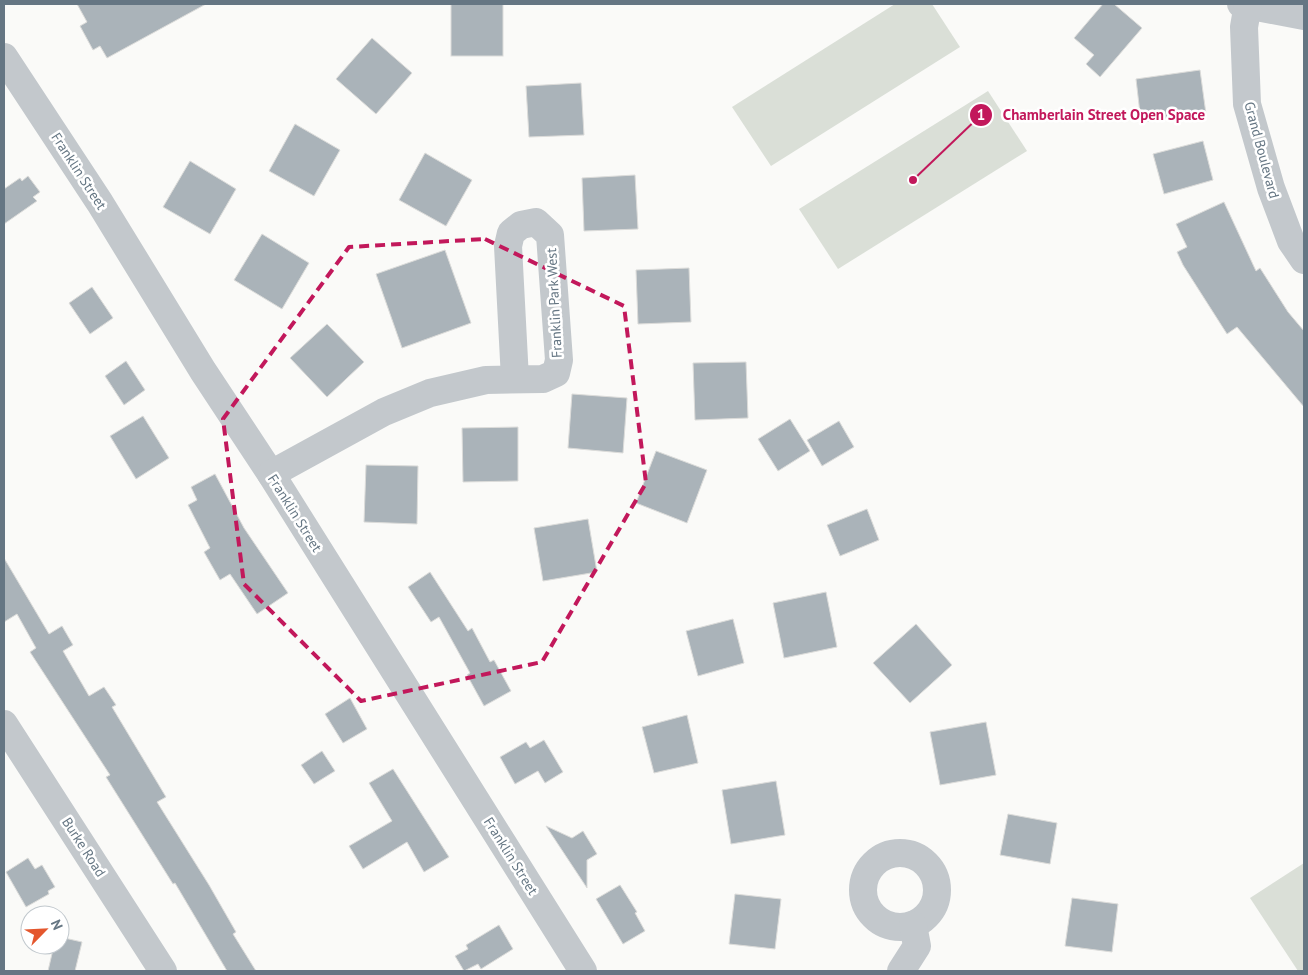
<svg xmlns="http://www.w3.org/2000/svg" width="1308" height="975" viewBox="0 0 1308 975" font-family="'PT Sans',sans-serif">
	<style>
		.green { fill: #dadfd7 }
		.building { fill: #aab3b9; stroke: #dcdcda }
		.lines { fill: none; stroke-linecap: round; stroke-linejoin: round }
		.minor { stroke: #c3c8cc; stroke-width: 28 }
		.marked { fill: none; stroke: #c2185b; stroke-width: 4; stroke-dasharray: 10 6; stroke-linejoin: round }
		.labels { text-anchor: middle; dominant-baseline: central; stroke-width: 5; stroke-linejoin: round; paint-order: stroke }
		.street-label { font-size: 14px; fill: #657683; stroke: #fff }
		.leader { fill: none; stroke: #c2185b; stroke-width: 2 }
		.callout-dot { fill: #c2185b; stroke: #fff; stroke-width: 2 }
		.mark-label { font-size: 15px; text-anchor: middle; font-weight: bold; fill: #fff }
		.callout-label { font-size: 15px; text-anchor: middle; font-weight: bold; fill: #c2185b; stroke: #fff; stroke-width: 5; stroke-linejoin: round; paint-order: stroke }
	</style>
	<rect width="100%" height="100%" fill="#fafaf8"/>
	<g class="green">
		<path d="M 895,4 L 932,4 L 960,47 L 771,166 L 732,107 Z"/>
		<path d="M 988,91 L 1027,151 L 838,269 L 799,209 Z"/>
		<path d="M 1304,863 L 1304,970 L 1298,971 L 1250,898 Z"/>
	</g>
	<g class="building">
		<path d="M 77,4 L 206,4 L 107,58 L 100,46 L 93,50 L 80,26 L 87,22 Z"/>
		<rect x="451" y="4" width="52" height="52"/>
		<path d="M 1103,4 L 1114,4 L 1142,28 L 1100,77 L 1086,64 L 1094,55 L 1074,38 Z"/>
		<path d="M 372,38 L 412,73 L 376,114 L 336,79 Z"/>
		<path d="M 1200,70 L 1206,114 L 1141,122 L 1136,79 Z"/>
		<path d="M 581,83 L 584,135 L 529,137 L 526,86 Z"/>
		<path d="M 295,124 L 340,150 L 314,196 L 269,171 Z"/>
		<path d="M 1203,141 L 1213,180 L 1164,194 L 1153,154 Z"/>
		<path d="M 425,153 L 472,180 L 446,226 L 399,200 Z"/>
		<path d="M 190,161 L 236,189 L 210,234 L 163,207 Z"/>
		<path d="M 635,175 L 638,229 L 584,231 L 582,178 Z"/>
		<path d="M 28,176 L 40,192 L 33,197 L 37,201 L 4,224 L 4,189 L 20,178 L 22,181 Z"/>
		<path d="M 1224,202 L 1256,271 L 1260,268 L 1288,312 L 1304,331 L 1304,407 L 1237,327 L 1227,334 L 1183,265 L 1177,252 L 1187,247 L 1176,224 Z"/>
		<path d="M 262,234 L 309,263 L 282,309 L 234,280 Z"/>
		<path d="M 445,250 L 471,323 L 402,348 L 376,274 Z"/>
		<path d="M 689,268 L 691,322 L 638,324 L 636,270 Z"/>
		<path d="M 92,287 L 113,318 L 90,334 L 69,303 Z"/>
		<path d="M 327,324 L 364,362 L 327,397 L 290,358 Z"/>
		<path d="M 126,361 L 145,390 L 124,405 L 105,376 Z"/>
		<path d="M 746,362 L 748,418 L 695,420 L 693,363 Z"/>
		<path d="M 572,394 L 627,398 L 623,453 L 568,448 Z"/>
		<path d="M 143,416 L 169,458 L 136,479 L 110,436 Z"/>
		<path d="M 790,419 L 810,451 L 778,471 L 758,439 Z"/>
		<path d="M 839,421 L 854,447 L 822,466 L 807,440 Z"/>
		<path d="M 518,427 L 518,481 L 463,482 L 462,428 Z"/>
		<path d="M 656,451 L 707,470 L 687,523 L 636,503 Z"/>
		<path d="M 366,465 L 418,466 L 417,524 L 364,522 Z"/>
		<path d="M 215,474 L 244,528 L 288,593 L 257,614 L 230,574 L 220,580 L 204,552 L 210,548 L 188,505 L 197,500 L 191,487 Z"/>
		<path d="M 867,509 L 879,540 L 840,556 L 827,525 Z"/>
		<path d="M 588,519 L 597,572 L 543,581 L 534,528 Z"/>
		<path d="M 4,558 L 49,634 L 62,626 L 73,645 L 63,651 L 89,696 L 104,687 L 116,705 L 112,707 L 166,797 L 157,802 L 209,885 L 236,932 L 233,934 L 256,971 L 227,971 L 175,883 L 173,884 L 106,777 L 110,775 L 30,652 L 36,648 L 17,614 L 4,622 Z"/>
		<path d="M 430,572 L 468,631 L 472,628 L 490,662 L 494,660 L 511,691 L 484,706 L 467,675 L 470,673 L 439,617 L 431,622 L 408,587 Z"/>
		<path d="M 826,592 L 837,647 L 784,658 L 773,603 Z"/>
		<path d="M 733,619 L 744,663 L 698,676 L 686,631 Z"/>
		<path d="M 916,624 L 952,665 L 910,703 L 873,663 Z"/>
		<path d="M 350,698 L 367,729 L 343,743 L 325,714 Z"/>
		<path d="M 687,715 L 698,763 L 654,773 L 642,727 Z"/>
		<path d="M 986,722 L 996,775 L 940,785 L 930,732 Z"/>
		<path d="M 544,740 L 563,772 L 545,783 L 538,771 L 515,784 L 500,757 L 526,742 L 530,748 Z"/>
		<path d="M 322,751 L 335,771 L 314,784 L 301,765 Z"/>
		<path d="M 393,769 L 449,857 L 424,872 L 407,842 L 363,869 L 349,846 L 392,821 L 369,783 Z"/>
		<path d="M 776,781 L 785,835 L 731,844 L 722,790 Z"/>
		<path d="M 1008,814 L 1057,823 L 1050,864 L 1000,855 Z"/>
		<path d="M 546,826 L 572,838 L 583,831 L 597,854 L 587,860 L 587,888 Z"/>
		<path d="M 28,858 L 35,869 L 42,865 L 55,887 L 48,891 L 49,894 L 26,907 L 6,872 Z"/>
		<path d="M 620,885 L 637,912 L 635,913 L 645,931 L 623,944 L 596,899 Z"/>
		<path d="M 735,894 L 781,899 L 775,949 L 729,944 Z"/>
		<path d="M 1072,898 L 1118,904 L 1112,952 L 1065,946 Z"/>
		<path d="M 499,925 L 513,949 L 481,969 L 478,964 L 464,971 L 455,956 L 468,949 L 466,945 Z"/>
		<path d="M 60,937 L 82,942 L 75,971 L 48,971 L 54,945 L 60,945 Z"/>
	</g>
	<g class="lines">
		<g class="minor">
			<path d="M 1241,4 L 1304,16"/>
			<path d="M 1248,4 L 1244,27 L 1247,104 L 1271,188 L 1291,241 L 1304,260"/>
			<path d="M 4,57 L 100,203 L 203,371 L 271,474 L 583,971"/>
			<path d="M 271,474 L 384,412 L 430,393 L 486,380 L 543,379 L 556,373 L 559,360 L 550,235 L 536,222 L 521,225 L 511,233 L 508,246 L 515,379"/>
			<path d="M 4,724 L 163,971"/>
			<circle cx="900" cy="890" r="37"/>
			<path d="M 901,971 L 917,946 L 913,925"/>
		</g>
	</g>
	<path class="marked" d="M 485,239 L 624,306 L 646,483 L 542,662 L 361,701 L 244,584 L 223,419 L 349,247 Z"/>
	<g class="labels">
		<g class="street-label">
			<text transform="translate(1262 150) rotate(75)">Grand Boulevard</text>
			<text transform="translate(79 171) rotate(57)">Franklin Street</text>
			<text transform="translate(554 303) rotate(-93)">Franklin Park West</text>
			<text transform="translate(295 513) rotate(58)">Franklin Street</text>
			<text transform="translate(84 847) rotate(57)">Burke Road</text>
			<text transform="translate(511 856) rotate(58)">Franklin Street</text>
		</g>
	</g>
	<path class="leader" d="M913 180L981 115"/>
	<g class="callout-dot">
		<circle cx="913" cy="180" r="5"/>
		<circle cx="981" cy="115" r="12"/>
	</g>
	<g class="mark-label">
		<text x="981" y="120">1</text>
	</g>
	<g class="callout-label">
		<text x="1104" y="120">Chamberlain Street Open Space</text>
	</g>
	<rect width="1308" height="975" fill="none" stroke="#657683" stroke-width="10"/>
	<g transform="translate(45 930) rotate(66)"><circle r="24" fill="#ffffff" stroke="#c1c8cd"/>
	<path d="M0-4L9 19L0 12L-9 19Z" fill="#e4572e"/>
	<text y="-8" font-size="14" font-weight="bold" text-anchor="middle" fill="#657683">N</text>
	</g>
</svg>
